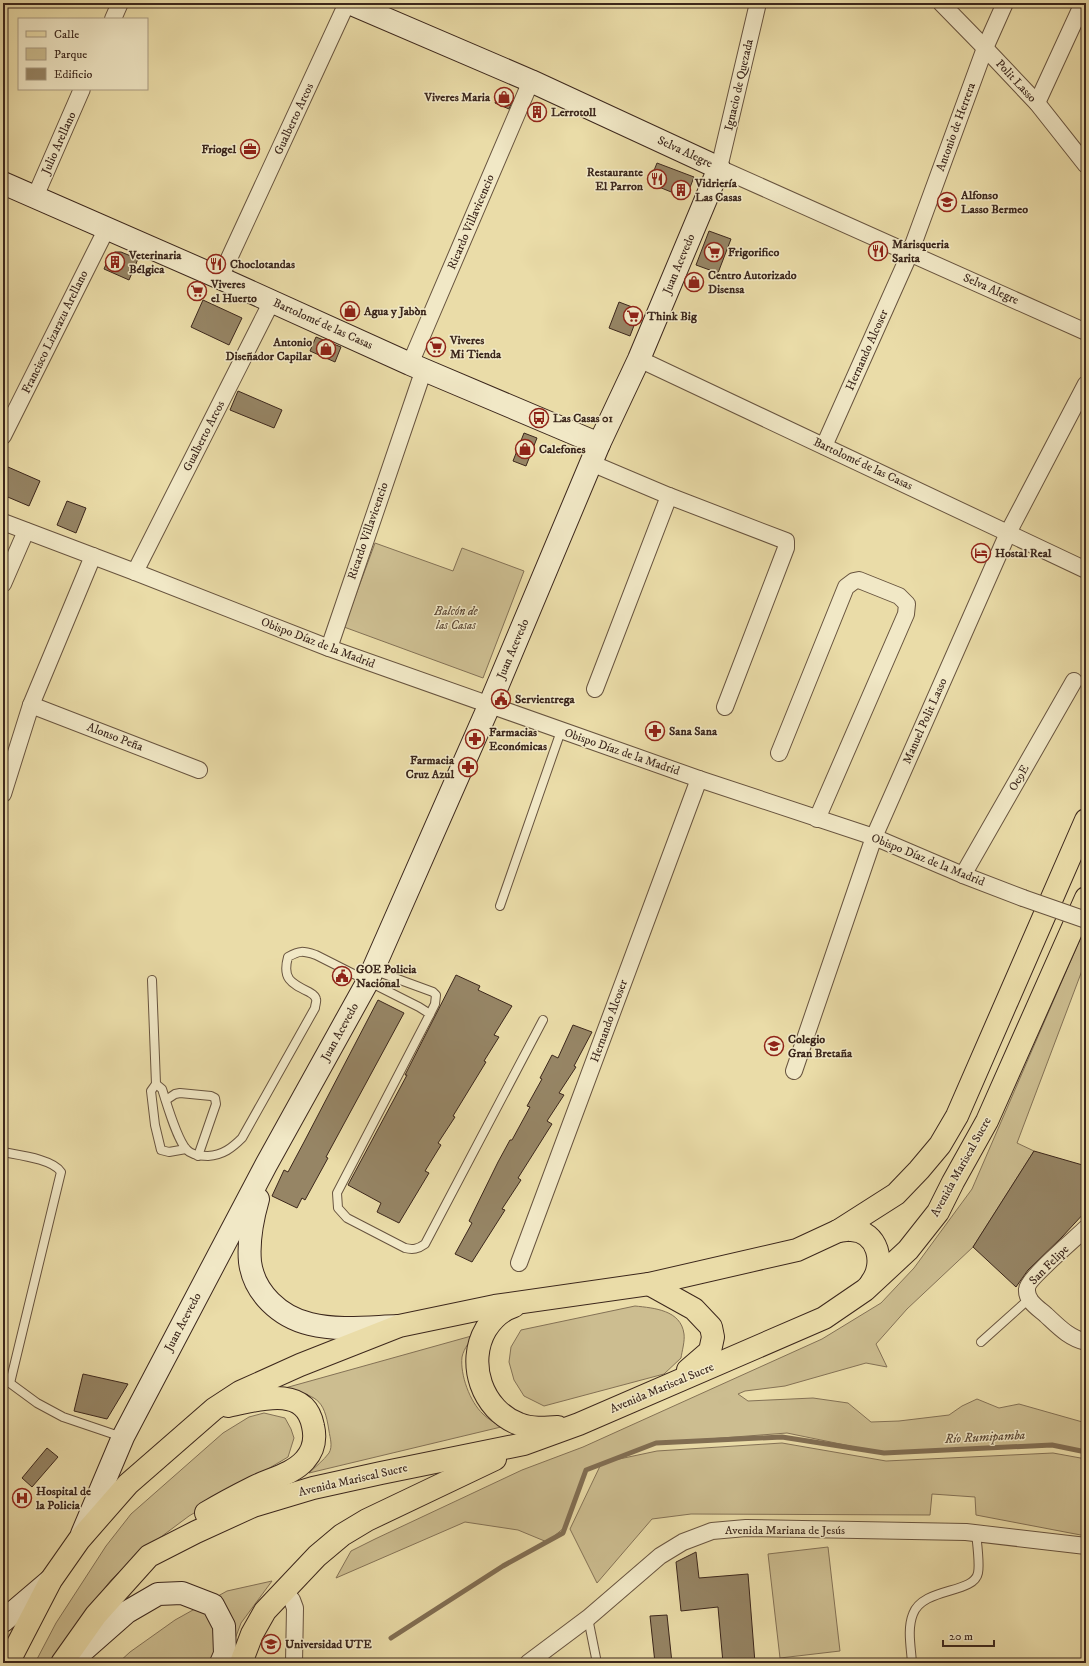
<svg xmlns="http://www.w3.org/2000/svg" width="1089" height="1666" viewBox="0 0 1089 1666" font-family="'IM FELL DW Pica',serif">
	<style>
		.green { fill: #ccbd90; stroke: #847256 }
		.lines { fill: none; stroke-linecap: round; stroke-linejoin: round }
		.stream { stroke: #816e53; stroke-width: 5 }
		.building { fill: #968565; stroke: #3c271c }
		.lane-casing { stroke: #68543f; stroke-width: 10 }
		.street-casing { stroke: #68543f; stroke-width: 18 }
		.secondary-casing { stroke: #3c271c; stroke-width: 24 }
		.primary-casing { stroke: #3c271c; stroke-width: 24 }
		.lane { stroke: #f1e8c6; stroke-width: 8 }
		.street { stroke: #f1e8c6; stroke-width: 16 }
		.secondary { stroke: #f1e8c6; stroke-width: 22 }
		.primary { stroke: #eadca8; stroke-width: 22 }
		.street-bridge-casing { stroke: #68543f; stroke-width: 18; stroke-linecap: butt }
		.street-bridge { stroke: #f1e8c6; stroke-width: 16 }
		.labels { text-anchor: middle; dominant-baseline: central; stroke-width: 3; stroke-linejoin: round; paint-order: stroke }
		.street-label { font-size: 12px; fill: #3c271c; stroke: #f1e8c6 }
		.poi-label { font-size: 12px; font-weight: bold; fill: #3c271c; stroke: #f1e8c6; text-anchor: start }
		.park-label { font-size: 12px; font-style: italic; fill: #604c39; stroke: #f1e8c6 }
		.water-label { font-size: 13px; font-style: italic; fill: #5e4b38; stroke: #f1e8c6 }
	</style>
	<rect width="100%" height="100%" fill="#eadca8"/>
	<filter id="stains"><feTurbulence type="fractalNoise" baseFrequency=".005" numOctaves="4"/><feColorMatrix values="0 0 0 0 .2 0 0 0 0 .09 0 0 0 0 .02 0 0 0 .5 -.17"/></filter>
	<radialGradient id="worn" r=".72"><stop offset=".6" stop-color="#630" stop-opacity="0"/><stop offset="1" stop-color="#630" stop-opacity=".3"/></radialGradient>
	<g class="green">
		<path d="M 375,543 L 453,571 L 462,548 L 524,571 L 483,678 L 344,627 Z"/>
		<path d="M 1081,937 L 1086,941 L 1086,960 L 1017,1143 L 1034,1151 L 973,1247 L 907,1309 L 876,1344 L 887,1367 L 866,1363 L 785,1386 L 745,1391 L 738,1394 L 748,1401 L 813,1398 L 848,1403 L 871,1422 L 899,1421 L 949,1415 L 962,1406 L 977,1399 L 999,1408 L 1019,1404 L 1086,1423 L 1086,1452 L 1052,1445 L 884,1453 L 787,1433 L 656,1443 L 605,1462 L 657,1451 L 782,1443 L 886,1461 L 1053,1453 L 1086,1459 L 1086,1536 L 976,1515 L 975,1497 L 932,1494 L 930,1515 L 691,1514 L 652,1519 L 597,1583 L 570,1529 L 601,1464 L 586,1470 L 565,1527 L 547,1542 L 518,1530 L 465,1522 L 336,1578 L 351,1551 L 375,1539 L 522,1470 L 583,1447 L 822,1339 L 881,1303 L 914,1268 L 972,1189 Z"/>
		<path d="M 635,1306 C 654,1308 681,1310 684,1334 C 685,1341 682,1351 681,1358 L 664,1374 L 544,1406 L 524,1396 L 514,1380 L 509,1362 L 511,1347 L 521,1330 Z"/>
		<path d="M 475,1335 C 470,1341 464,1348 462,1357 C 460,1375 470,1402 483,1414 C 488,1419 495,1423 501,1427 L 309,1473 C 315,1467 324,1460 329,1453 C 333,1446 330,1438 329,1431 C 324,1397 316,1397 285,1388 Z"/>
		<path d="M 264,1413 L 285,1418 L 291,1429 L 294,1438 L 288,1457 L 189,1516 L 134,1557 L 111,1580 L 75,1626 L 49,1663 L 36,1663 L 36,1661 L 56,1623 L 106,1546 L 131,1514 L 223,1433 L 249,1417 Z"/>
		<path d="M 828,1547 L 840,1651 L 780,1658 L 768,1554 Z"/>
		<path d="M 272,1581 L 241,1623 L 226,1663 L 118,1663 L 130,1652 L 175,1620 L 227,1591 Z"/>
	</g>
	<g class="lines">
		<path class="stream" d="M 391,1638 L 503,1566 L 563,1533 L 586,1470 L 656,1443 L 782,1437 L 884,1453 L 1052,1445 L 1086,1452"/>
	</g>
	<g class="building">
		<path d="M 500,91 L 509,95 L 512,102 L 509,109 L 495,103 Z"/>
		<path d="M 657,163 L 694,177 L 686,198 L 649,183 Z"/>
		<path d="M 709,231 L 731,239 L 718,273 L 696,265 Z"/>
		<path d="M 115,252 L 121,252 L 138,259 L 129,280 L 104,269 L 110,255 Z"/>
		<path d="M 203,300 L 242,318 L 229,345 L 191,327 Z"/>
		<path d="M 619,302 L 640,310 L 630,336 L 609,328 Z"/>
		<path d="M 316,337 L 341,347 L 335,362 L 310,351 Z"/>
		<path d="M 238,391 L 282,410 L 274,428 L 230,410 Z"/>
		<path d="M 524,433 L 537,438 L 526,466 L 513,461 Z"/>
		<path d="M 8,467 L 40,481 L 29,506 L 3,495 L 3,479 Z"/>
		<path d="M 67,501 L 86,508 L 76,533 L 57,525 Z"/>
		<path d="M 456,975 L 480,986 L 478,990 L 512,1006 L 494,1035 L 499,1037 L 484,1061 L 486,1062 L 453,1116 L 455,1117 L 438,1143 L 441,1145 L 425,1171 L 429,1173 L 399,1223 L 377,1212 L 381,1203 L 348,1185 L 407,1075 L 405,1075 Z"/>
		<path d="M 378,1000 L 404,1013 L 326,1157 L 328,1158 L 305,1200 L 302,1198 L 297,1208 L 272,1196 L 284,1170 L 288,1172 L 304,1142 Z"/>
		<path d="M 573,1025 L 592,1032 L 574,1066 L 576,1067 L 559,1093 L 564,1095 L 547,1121 L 552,1124 L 518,1178 L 521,1180 L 502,1209 L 505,1210 L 472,1262 L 455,1254 L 472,1223 L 469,1221 L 498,1162 L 510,1140 L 512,1140 L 530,1107 L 527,1106 L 542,1079 L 540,1078 L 552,1055 L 558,1058 Z"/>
		<path d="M 1034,1151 L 1086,1166 L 1086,1211 L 1062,1237 L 1028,1270 L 1016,1287 L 973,1247 Z"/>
		<path d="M 83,1374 L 128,1384 L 107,1419 L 74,1411 Z"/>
		<path d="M 47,1448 L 58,1457 L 32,1487 L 22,1478 Z"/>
		<path d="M 696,1552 L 699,1578 L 748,1574 L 755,1663 L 723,1663 L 718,1607 L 681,1611 L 676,1562 Z"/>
		<path d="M 667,1615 L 672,1663 L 655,1663 L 650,1616 Z"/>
	</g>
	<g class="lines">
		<defs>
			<g id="lane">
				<path d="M 500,906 L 561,731"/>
				<path d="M 373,970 L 433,992 L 436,995 L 435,1004 L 430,1014"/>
				<path d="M 152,980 L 156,1084 L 151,1091 L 155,1125 L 161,1150 L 169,1152 L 186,1149"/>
				<path d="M 156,1084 L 162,1089 C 167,1104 176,1137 186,1149 C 191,1155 200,1156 208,1156 C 223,1155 232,1148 242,1138 L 315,1008 C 315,1005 317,1001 316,999 C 315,995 312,994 309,992 C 291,983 282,979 288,957 C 300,950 303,951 316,955 L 419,1007 L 430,1014 L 337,1193 L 338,1208 L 347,1218 L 405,1248 C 413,1250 418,1249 425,1244 L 543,1020"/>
				<path d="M 166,1100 L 175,1094 L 180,1093 L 211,1096 L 215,1098 L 216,1104 L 198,1156"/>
				<path d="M 3,1152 C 18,1155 53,1159 61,1172 L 10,1383"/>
				<path d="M 981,1342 L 1029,1299"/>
				<path d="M 3,1378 L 37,1403 L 63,1417 L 122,1437"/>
				<path d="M 588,1618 L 597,1663"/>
				<path d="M 912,1663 C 911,1647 907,1629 913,1614 C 923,1587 974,1594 978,1573 C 980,1564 977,1543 976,1533"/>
			</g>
			<g id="street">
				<path d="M 758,3 L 719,168 L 1086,332"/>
				<path d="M 941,3 L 985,48 L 1037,103 L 1086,165"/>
				<path d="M 113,19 L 120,3"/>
				<path d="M 1037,103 L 1083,3"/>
				<path d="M 35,197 L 82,89"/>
				<path d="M 220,278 L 347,3"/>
				<path d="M 639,359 L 1086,570"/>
				<path d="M 410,364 L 531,81"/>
				<path d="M 3,436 L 107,228"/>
				<path d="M 824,446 L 910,253 L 985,48 L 1005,3"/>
				<path d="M 591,463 L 669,496 L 786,541 L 786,548 L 725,707"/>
				<path d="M 3,522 L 135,572 L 329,648 L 699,779 L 874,837 L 963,875 L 1023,898"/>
				<path d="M 135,572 L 272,301"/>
				<path d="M 3,584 L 26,531"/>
				<path d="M 329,648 L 424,369"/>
				<path d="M 595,689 L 669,496"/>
				<path d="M 31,705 L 199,770"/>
				<path d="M 779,753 L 846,587 L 854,581 L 859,580 L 899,596 L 907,604 L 906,614 L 817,819"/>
				<path d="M 3,794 L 31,705 L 93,556"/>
				<path d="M 963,875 L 1074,681"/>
				<path d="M 794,1071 L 874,837 L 1008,533 L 1086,384"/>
				<path d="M 1086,1228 C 1076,1238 1027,1279 1027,1289 C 1026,1301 1038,1308 1046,1315 C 1059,1327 1069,1338 1086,1342"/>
				<path d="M 519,1263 L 699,779"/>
				<path d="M 284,1590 L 292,1600 L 295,1608 L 294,1663"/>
				<path d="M 528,1663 L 588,1618 L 660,1556 L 683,1542 L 712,1531 L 746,1528 L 966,1532 L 1086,1546"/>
			</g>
			<g id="secondary">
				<path d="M 3,183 L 220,278 L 410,364 L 599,444"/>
				<path d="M 258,1199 C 252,1220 248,1240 250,1262 C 254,1293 280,1317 310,1324 C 338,1331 369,1327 398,1326"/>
				<path d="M 82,1534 L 123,1437 L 266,1165 L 368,981 L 489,706 L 599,444 L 639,359 L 719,168 L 531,81 L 349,3"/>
				<path d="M 3,1621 L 50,1581"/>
				<path d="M 69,1663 L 127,1612 L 158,1594 L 182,1593 L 213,1605 L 224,1626 L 225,1654 L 221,1663"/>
			</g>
			<g id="primary">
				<path d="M 838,1231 C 842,1231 847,1229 851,1230 C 878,1231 886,1264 871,1283"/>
				<path d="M 649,1284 L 694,1309 L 711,1327 L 713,1337 L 710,1351 L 688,1370"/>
				<path d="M 514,1306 C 502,1310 493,1318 486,1329 C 466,1363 482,1410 519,1424 C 531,1429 545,1428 558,1427"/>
				<path d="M 206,1513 C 221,1504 238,1495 254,1487 C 270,1479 293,1474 305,1460 C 314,1450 316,1439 313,1426 C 305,1384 257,1400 228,1406"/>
				<path d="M 8,1663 L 51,1580 L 79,1540 L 128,1484 L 214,1409 L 240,1392 L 300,1365 L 399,1326 L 495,1306 L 649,1284 L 797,1250 L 838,1231 L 896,1194 L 919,1170 L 940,1145 L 957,1116 L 1086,820"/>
				<path d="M 62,1663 L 96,1615 L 149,1556 L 196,1532 L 253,1506 L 313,1488 L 381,1473 L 524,1444 L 579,1424 L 824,1318 L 865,1290 L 908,1250 L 938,1212 L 953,1182 L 987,1121 L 1086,898"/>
				<path d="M 241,1663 L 252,1634 L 265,1611 L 317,1556 L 342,1535 L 367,1520 L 495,1459"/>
			</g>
		</defs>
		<use href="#lane" class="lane-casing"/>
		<use href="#street" class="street-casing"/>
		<use href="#secondary" class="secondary-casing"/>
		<use href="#primary" class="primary-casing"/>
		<use href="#lane" class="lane"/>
		<use href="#street" class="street"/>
		<use href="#secondary" class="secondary"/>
		<use href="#primary" class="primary"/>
		<defs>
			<path id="street-bridge" d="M 1023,898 L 1086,920"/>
		</defs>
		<use href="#street-bridge" class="street-bridge-casing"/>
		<use href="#street-bridge" class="street-bridge"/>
	</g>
	<defs>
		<symbol id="shop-ring" viewBox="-11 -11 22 22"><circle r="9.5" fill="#f1e8c6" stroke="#8f2418" stroke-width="1.5"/><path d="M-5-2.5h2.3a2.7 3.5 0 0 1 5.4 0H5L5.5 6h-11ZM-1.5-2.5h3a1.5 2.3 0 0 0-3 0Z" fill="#8f2418"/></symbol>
		<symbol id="building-ring" viewBox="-11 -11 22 22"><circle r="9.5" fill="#f1e8c6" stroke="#8f2418" stroke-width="1.5"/><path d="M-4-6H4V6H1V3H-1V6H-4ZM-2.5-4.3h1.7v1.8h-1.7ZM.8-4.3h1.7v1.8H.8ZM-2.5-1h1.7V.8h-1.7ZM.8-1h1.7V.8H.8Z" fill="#8f2418"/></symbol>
		<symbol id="office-ring" viewBox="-11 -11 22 22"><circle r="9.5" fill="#f1e8c6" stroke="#8f2418" stroke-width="1.5"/><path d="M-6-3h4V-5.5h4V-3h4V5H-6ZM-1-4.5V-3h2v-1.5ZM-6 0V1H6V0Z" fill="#8f2418"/></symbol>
		<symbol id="restaurant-ring" viewBox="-11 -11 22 22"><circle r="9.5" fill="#f1e8c6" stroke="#8f2418" stroke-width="1.5"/><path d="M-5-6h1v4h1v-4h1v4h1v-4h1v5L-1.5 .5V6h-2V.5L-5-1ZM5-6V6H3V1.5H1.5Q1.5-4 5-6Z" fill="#8f2418"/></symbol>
		<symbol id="school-ring" viewBox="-11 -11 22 22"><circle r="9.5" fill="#f1e8c6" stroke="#8f2418" stroke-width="1.5"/><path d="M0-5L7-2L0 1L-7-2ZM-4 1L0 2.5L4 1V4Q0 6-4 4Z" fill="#8f2418"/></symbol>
		<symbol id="supermarket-ring" viewBox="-11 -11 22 22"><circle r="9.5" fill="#f1e8c6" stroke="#8f2418" stroke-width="1.5"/><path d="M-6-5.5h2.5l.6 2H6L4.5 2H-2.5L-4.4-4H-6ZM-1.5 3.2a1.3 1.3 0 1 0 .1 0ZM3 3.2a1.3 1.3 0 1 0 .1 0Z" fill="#8f2418"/></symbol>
		<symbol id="bus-ring" viewBox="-11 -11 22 22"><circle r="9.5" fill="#f1e8c6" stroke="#8f2418" stroke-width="1.5"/><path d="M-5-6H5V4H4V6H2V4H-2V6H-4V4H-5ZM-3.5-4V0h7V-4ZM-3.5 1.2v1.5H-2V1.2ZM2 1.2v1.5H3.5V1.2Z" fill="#8f2418"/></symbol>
		<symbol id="hotel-ring" viewBox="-11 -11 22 22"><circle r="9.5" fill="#f1e8c6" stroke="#8f2418" stroke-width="1.5"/><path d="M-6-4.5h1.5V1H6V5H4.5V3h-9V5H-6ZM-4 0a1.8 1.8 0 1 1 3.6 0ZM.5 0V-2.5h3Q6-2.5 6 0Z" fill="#8f2418"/></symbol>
		<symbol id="civic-ring" viewBox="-11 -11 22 22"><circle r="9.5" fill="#f1e8c6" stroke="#8f2418" stroke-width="1.5"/><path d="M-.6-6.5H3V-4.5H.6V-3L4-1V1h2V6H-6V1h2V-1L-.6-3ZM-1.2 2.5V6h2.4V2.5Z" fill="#8f2418"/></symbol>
		<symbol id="pharmacy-ring" viewBox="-11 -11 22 22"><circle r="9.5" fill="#f1e8c6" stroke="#8f2418" stroke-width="1.5"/><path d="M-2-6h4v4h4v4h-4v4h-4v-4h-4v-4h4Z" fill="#8f2418"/></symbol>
		<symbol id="hospital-ring" viewBox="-11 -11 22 22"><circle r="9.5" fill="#f1e8c6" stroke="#8f2418" stroke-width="1.5"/><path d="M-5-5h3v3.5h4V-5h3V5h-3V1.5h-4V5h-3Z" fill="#8f2418"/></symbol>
		<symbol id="university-ring" viewBox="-11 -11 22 22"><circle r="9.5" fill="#f1e8c6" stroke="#8f2418" stroke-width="1.5"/><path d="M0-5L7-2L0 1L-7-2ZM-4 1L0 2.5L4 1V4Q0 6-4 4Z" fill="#8f2418"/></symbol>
	</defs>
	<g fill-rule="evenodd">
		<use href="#shop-ring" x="493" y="86" width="22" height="22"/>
		<use href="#building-ring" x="526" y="101" width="22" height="22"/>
		<use href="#office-ring" x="239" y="138" width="22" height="22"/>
		<use href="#restaurant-ring" x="646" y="168" width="22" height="22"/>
		<use href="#building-ring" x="670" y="179" width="22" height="22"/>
		<use href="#school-ring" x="936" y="191" width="22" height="22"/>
		<use href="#restaurant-ring" x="867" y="240" width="22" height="22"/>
		<use href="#supermarket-ring" x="703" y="241" width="22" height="22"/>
		<use href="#building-ring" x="104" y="251" width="22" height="22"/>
		<use href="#restaurant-ring" x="205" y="253" width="22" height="22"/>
		<use href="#shop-ring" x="683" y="271" width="22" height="22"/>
		<use href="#supermarket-ring" x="186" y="280" width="22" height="22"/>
		<use href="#shop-ring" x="339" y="300" width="22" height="22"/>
		<use href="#supermarket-ring" x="622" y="305" width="22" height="22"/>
		<use href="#supermarket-ring" x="425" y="336" width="22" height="22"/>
		<use href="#shop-ring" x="315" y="338" width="22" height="22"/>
		<use href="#bus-ring" x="528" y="407" width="22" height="22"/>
		<use href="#shop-ring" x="514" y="438" width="22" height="22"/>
		<use href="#hotel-ring" x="970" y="542" width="22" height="22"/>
		<use href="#civic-ring" x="490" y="688" width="22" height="22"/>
		<use href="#pharmacy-ring" x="644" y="720" width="22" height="22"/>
		<use href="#pharmacy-ring" x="464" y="728" width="22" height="22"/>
		<use href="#pharmacy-ring" x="457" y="756" width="22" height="22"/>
		<use href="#civic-ring" x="331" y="965" width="22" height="22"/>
		<use href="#school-ring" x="763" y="1035" width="22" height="22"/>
		<use href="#hospital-ring" x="11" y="1487" width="22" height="22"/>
		<use href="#university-ring" x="260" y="1633" width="22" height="22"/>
	</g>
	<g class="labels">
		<g class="street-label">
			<text transform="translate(1016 81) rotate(47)">Polit Lasso</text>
			<text transform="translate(739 85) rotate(-77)">Ignacio de Quezada</text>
			<text transform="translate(294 119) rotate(-65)">Gualberto Arcos</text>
			<text transform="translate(956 127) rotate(-70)">Antonio de Herrera</text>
			<text transform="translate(59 143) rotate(-66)">Julio Arellano</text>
			<text transform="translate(685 152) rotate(25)">Selva Alegre</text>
			<text transform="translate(471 222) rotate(-67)">Ricardo Villavicencio</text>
			<text transform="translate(679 264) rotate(-67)">Juan Acevedo</text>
			<text transform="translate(991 289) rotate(24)">Selva Alegre</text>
			<text transform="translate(323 324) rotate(24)">Bartolomé de las Casas</text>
			<text transform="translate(55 332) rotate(-64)">Francisco Lizarazu Arellano</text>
			<text transform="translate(867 350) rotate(-66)">Hernando Alcoser</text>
			<text transform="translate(204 436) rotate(-63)">Gualberto Arcos</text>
			<text transform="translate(863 464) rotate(25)">Bartolomé de las Casas</text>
			<text transform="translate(368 531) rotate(-71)">Ricardo Villavicencio</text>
			<text transform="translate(318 643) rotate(21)">Obispo Díaz de la Madrid</text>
			<text transform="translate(513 649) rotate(-67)">Juan Acevedo</text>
			<text transform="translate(925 721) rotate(-66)">Manuel Polit Lasso</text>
			<text transform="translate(115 737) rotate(21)">Alonso Peña</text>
			<text transform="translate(622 752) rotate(19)">Obispo Díaz de la Madrid</text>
			<text transform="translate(1019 778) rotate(-60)">Oe9E</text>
			<text transform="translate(928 860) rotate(22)">Obispo Díaz de la Madrid</text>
			<text transform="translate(609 1021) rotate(-70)">Hernando Alcoser</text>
			<text transform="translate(340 1032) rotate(-61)">Juan Acevedo</text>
			<text transform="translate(961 1167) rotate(-61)">Avenida Mariscal Sucre</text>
			<text transform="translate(1049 1265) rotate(-45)">San Felipe</text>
			<text transform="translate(183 1322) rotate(-62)">Juan Acevedo</text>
			<text transform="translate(662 1388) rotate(-23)">Avenida Mariscal Sucre</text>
			<text transform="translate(353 1480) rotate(-13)">Avenida Mariscal Sucre</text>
			<text x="785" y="1530">Avenida Mariana de Jesús</text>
		</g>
		<g class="poi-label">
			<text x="490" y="97" text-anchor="end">Viveres Maria</text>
			<text x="551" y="112">Lerrotoll</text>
			<text x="236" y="149" text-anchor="end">Friogel</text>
			<text x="643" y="172" text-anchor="end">Restaurante<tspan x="643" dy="14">El Parron</tspan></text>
			<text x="695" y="183">Vidriería<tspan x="695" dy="14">Las Casas</tspan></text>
			<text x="961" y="195">Alfonso<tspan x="961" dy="14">Lasso Bermeo</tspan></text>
			<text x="892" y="244">Marisqueria<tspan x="892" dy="14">Sarita</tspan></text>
			<text x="728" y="252">Frigorifico</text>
			<text x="129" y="255">Veterinaria<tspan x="129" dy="14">Bélgica</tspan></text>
			<text x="230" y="264">Choclotandas</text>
			<text x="708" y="275">Centro Autorizado<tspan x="708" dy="14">Disensa</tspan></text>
			<text x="211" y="284">Viveres<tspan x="211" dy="14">el Huerto</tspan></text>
			<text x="364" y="311">Agua y Jabòn</text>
			<text x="647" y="316">Think Big</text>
			<text x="450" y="340">Viveres<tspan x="450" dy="14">Mi Tienda</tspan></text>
			<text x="312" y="342" text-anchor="end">Antonio<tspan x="312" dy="14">Diseñador Capilar</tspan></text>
			<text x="553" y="418">Las Casas 01</text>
			<text x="539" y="449">Calefones</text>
			<text x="995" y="553">Hostal Real</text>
			<text x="515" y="699">Servientrega</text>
			<text x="669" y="731">Sana Sana</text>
			<text x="489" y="732">Farmacias<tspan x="489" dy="14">Económicas</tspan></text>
			<text x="454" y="760" text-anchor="end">Farmacia<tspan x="454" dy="14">Cruz Azul</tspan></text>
			<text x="356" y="969">GOE Policia<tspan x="356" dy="14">Nacional</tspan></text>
			<text x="788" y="1039">Colegio<tspan x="788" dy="14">Gran Bretaña</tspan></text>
			<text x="36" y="1491">Hospital de<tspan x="36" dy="14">la Policia</tspan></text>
			<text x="285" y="1644">Universidad UTE</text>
		</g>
		<g class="park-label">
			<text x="456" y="611">Balcón de<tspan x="456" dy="14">las Casas</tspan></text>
		</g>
		<g class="water-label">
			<text transform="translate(985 1437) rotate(-3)">Río Rumipamba</text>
		</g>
	</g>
	<rect width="1089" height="1666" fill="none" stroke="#eadca8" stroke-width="16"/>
	<rect x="4" y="4" width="1081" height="1658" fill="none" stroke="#3c271c" stroke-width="2"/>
	<rect x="8" y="8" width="1073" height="1650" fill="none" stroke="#3c271c"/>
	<rect x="18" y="18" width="130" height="72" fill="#f1e8c6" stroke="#a99b82"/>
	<rect x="26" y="31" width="20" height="6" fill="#eadca8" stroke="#a99b82"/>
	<text x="54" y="38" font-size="12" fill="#3c271c">Calle</text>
	<rect x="26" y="48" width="20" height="12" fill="#ccbd90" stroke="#a99b82"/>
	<text x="54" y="58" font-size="12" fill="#3c271c">Parque</text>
	<rect x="26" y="68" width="20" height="12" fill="#968565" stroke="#a99b82"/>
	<text x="54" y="78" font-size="12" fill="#3c271c">Edificio</text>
	<path d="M943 1640v6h51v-6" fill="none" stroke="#3c271c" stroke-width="2"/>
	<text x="949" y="1640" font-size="12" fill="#3c271c" stroke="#f1e8c6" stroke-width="3" paint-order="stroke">20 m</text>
	<rect width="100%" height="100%" filter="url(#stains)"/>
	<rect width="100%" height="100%" fill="url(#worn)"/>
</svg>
